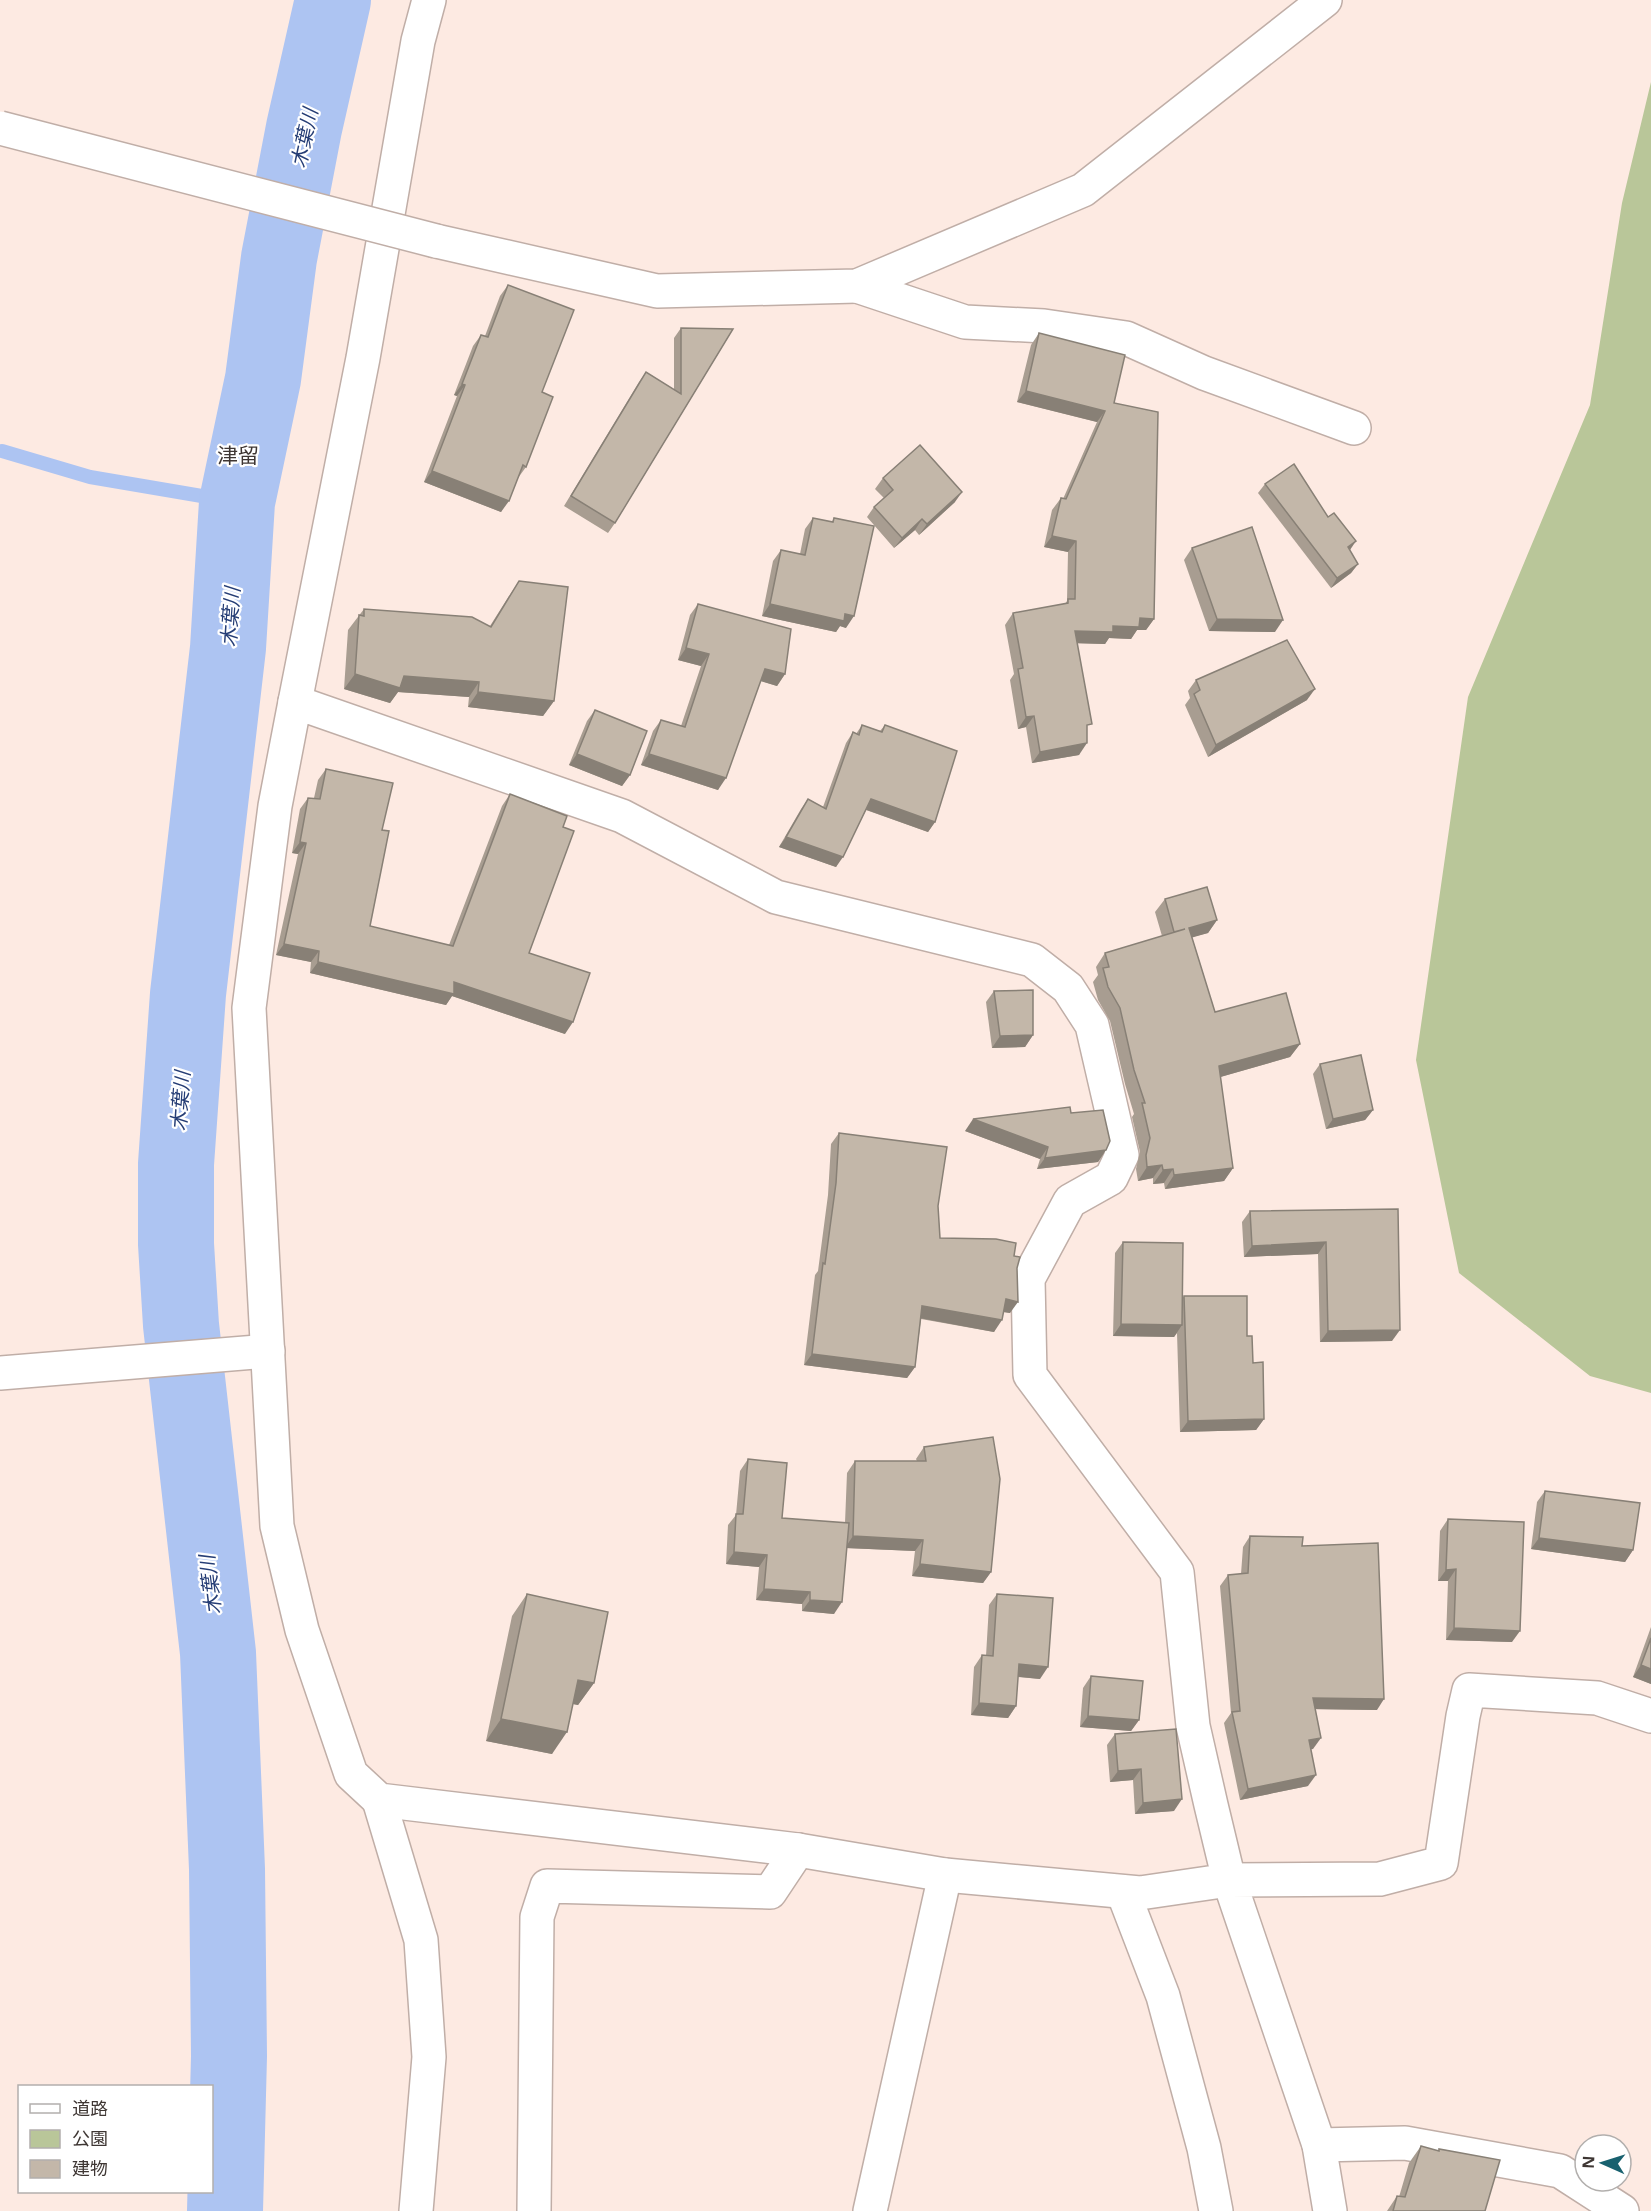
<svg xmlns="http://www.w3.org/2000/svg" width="1651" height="2211" viewBox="0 0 1651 2211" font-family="'Noto Sans','Noto Sans JP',sans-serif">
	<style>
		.green { fill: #b9c699 }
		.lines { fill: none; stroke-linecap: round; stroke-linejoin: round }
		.stream { stroke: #adc4f2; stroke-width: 14 }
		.river { stroke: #adc4f2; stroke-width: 76 }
		.street-casing { stroke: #c0aea7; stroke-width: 36 }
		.secondary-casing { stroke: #c0aea7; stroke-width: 36 }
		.street { stroke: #fff; stroke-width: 33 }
		.secondary { stroke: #fff; stroke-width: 33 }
		.secondary-bridge-casing { stroke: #c0aea7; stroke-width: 36; stroke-linecap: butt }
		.secondary-bridge { stroke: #fff; stroke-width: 33 }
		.wall { fill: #a89d91 }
		.shaded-wall { fill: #888076 }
		.building { fill: #c3b7a9; stroke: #888076; stroke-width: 1.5 }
		.labels { text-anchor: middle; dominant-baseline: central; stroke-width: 4.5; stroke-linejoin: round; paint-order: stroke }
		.water-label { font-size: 20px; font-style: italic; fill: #253d75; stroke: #fff }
		.quarter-label { font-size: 21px; fill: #3e3633; stroke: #fff }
	</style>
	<rect width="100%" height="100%" fill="#fdeae2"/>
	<path class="green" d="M 1651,82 L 1651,1393 L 1590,1376 L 1459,1273 L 1416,1060 L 1468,697 L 1590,405 L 1622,203 Z"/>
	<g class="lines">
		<path class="stream" d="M 2,451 L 90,477 L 237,502"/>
		<path class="river" d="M 225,2211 L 229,2056 L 227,1869 L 218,1653 L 181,1325 L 176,1244 L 176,1164 L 188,994 L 228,648 L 237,502 L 263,379 L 279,258 L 304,128 L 333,0"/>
		<defs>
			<g id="street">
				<path d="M 857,286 L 965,322 L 1044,326 L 1126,338 L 1204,373 L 1354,428"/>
				<path d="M 295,702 L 363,358 L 418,41 L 429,0"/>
				<path d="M 0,1373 L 268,1351"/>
				<path d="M 379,1800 L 421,1940 L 429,2057 L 416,2211"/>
				<path d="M 1123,1892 L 1163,1996 L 1204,2148 L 1216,2211"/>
				<path d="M 1319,2145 L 1405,2143 L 1560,2171 L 1622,2211"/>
				<path d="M 534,2211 L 537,1917 L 547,1886 L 770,1892 L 798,1850"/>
				<path d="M 870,2211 L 945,1875"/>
				<path d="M 1330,2211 L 1319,2145 L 1229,1880 L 1211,1805 L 1193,1726 L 1177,1572 L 1030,1375 L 1028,1279 L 1070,1201 L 1111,1178 L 1122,1155 L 1092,1025 L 1068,988 L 1032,960 L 776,897 L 622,816 L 295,702 L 275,806 L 249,1008 L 277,1526 L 302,1630 L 351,1774 L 379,1800 L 798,1850 L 945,1875 L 1140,1893 L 1229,1880 L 1380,1879 L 1441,1863 L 1463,1716 L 1469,1690 L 1597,1698 L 1651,1716"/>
			</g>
			<path id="secondary" d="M 436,241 L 657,291 L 857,286 L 1083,190 L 1325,0"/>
		</defs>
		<use href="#street" class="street-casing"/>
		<use href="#secondary" class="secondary-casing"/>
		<use href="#street" class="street"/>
		<use href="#secondary" class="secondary"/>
		<defs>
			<path id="secondary-bridge" d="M 0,128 L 436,241"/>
		</defs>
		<use href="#secondary-bridge" class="secondary-bridge-casing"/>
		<use href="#secondary-bridge" class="secondary-bridge"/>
	</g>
	<g class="wall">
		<path d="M 508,285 L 542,392 L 526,467 L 518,478 L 501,512 L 424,482 L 457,396 L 454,395 L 473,346 L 481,335 L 485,336 L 500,296 Z"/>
		<path d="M 681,328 L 733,329 L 615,523 L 608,533 L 564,506 L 639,382 L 646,372 L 674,390 L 674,338 Z"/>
		<path d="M 1039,333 L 1114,403 L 1154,619 L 1146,630 L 1137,630 L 1131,639 L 1109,638 L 1105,644 L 1077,643 L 1087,731 L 1079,755 L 1032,763 L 1026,727 L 1018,729 L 1010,680 L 1014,674 L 1005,625 L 1013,613 L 1065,604 L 1067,601 L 1068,552 L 1044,547 L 1052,510 L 1061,498 L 1063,499 L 1097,422 L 1017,402 L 1031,345 Z"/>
		<path d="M 883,478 L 955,502 L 919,535 L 915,530 L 894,548 L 867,517 L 874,507 L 884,498 L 875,489 Z"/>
		<path d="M 1265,484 L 1328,517 L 1358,564 L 1351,573 L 1331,588 L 1258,493 Z"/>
		<path d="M 813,518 L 832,522 L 834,518 L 846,628 L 840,626 L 836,632 L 762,616 L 773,561 L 781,550 L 800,554 L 805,529 Z"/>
		<path d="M 1192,548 L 1275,632 L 1209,631 L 1184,560 Z"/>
		<path d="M 519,581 L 554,701 L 543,716 L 468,707 L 469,697 L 398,692 L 390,703 L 344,689 L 348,630 L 364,609 L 490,626 L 509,596 Z"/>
		<path d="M 698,604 L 785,674 L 777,686 L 761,681 L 718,790 L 641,765 L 653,731 L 661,720 L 681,726 L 701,666 L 678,660 L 690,615 Z"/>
		<path d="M 1196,680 L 1307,700 L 1208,757 L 1185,705 L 1190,698 L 1188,691 Z"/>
		<path d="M 595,710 L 630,775 L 622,786 L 569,765 L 587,721 Z"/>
		<path d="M 862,725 L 880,731 L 885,725 L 935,822 L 928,832 L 866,810 L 836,867 L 779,847 L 801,809 L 808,799 L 823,807 L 846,743 L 853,732 L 856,734 Z"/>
		<path d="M 326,769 L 382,830 L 370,926 L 449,945 L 502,806 L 510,794 L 563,827 L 529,953 L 565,1034 L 452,996 L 446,1005 L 310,973 L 311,962 L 276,955 L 298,854 L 292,853 L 300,809 L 308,798 L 314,798 L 318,780 Z"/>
		<path d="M 1165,899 L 1217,920 L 1208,933 L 1192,937 L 1215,1012 L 1300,1044 L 1290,1057 L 1220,1077 L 1233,1168 L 1224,1181 L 1165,1189 L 1164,1183 L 1153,1184 L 1153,1178 L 1138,1181 L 1136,1169 L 1140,1152 L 1132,1117 L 1134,1114 L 1125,1084 L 1110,1021 L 1098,1000 L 1093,982 L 1098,975 L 1096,967 L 1105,953 L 1162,936 L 1155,912 Z"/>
		<path d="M 994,991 L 1033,1035 L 1025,1047 L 992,1048 L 986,1002 Z"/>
		<path d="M 1320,1064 L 1373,1110 L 1365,1120 L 1326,1129 L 1313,1074 Z"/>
		<path d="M 1071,1113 L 1106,1150 L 1098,1162 L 1037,1169 L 1040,1159 L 965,1131 Z"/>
		<path d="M 839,1133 L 938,1206 L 940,1238 L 1014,1256 L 1017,1268 L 1010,1313 L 1003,1312 L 994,1332 L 921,1319 L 915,1367 L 907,1378 L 804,1365 L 815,1275 L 818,1271 L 828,1195 L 831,1144 Z"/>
		<path d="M 1398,1209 L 1392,1341 L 1320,1342 L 1318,1254 L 1244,1257 L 1242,1222 L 1250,1211 Z"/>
		<path d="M 1123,1242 L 1182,1298 L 1184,1296 L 1247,1336 L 1264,1419 L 1256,1430 L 1180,1432 L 1177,1333 L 1174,1337 L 1113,1336 L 1115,1253 Z"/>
		<path d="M 924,1447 L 991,1572 L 983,1583 L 912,1576 L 915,1551 L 847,1548 L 834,1614 L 802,1611 L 802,1604 L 756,1600 L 759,1567 L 726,1564 L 728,1525 L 736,1515 L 740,1471 L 748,1459 L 782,1518 L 845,1523 L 847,1473 L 855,1461 L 917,1461 L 916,1459 Z"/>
		<path d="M 1545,1491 L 1633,1550 L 1625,1562 L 1531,1549 L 1537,1502 Z"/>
		<path d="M 1448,1519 L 1512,1642 L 1446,1640 L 1448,1581 L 1438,1581 L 1440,1531 Z"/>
		<path d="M 1250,1536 L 1302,1546 L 1377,1710 L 1315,1709 L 1313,1749 L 1311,1749 L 1308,1786 L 1240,1800 L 1224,1723 L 1231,1713 L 1220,1586 L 1228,1575 L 1241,1574 L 1243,1547 Z"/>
		<path d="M 527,1594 L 594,1683 L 578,1705 L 573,1704 L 552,1754 L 486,1741 L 512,1616 Z"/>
		<path d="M 997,1594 L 1040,1679 L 1018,1677 L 1016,1706 L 1008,1718 L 971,1715 L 974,1667 L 982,1655 L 986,1656 L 989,1605 Z"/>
		<path d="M 1651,1627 L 1651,1684 L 1633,1677 Z"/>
		<path d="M 1091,1676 L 1139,1720 L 1131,1731 L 1080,1727 L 1083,1688 Z"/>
		<path d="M 1115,1734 L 1174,1811 L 1135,1814 L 1133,1780 L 1110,1782 L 1107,1745 Z"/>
		<path d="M 1421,2146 L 1438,2151 L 1439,2149 L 1485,2211 L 1387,2211 L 1397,2196 L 1399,2197 L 1409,2163 Z"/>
	</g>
	<g class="shaded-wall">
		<path d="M 462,384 L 465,385 L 457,396 L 454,395 Z"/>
		<path d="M 1026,391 L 1105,411 L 1097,422 L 1017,402 Z"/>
		<path d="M 432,471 L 509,501 L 501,512 L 424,482 Z"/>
		<path d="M 962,492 L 955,502 L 919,535 L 927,524 Z"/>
		<path d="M 922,519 L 915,530 L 894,548 L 902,538 Z"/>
		<path d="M 1052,536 L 1076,541 L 1068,552 L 1044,547 Z"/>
		<path d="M 1356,541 L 1350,550 L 1348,547 Z"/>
		<path d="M 1358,564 L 1351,573 L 1331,588 L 1337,578 Z"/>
		<path d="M 770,604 L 845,614 L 854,616 L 846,628 L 840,626 L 836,632 L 762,616 Z"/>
		<path d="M 1140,618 L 1154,619 L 1146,630 L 1137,630 L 1131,639 L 1109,638 L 1105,644 L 1066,643 L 1075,631 L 1113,626 Z"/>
		<path d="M 1217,619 L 1283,620 L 1275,632 L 1209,631 Z"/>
		<path d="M 686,648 L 709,654 L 701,666 L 678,660 Z"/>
		<path d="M 765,669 L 785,674 L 777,686 L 757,680 Z"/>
		<path d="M 355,674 L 404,676 L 479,682 L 469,697 L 398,692 L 390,703 L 344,689 Z"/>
		<path d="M 1315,689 L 1307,700 L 1208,757 L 1216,745 Z"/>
		<path d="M 478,692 L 554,701 L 543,716 L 468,707 Z"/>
		<path d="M 1034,716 L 1026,727 L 1018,729 L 1026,717 Z"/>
		<path d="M 1087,743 L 1079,755 L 1032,763 L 1040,752 Z"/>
		<path d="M 577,754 L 630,775 L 622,786 L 569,765 Z"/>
		<path d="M 649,754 L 726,778 L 718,790 L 641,765 Z"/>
		<path d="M 871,799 L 935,822 L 928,832 L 864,809 Z"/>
		<path d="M 786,837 L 843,857 L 836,867 L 779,847 Z"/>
		<path d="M 300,842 L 306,843 L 298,854 L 292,853 Z"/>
		<path d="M 1217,920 L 1208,933 L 1180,941 L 1189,928 Z"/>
		<path d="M 284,944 L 319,951 L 311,962 L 276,955 Z"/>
		<path d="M 318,962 L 454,982 L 573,1022 L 565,1034 L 452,996 L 446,1005 L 310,973 Z"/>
		<path d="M 1033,1035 L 1025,1047 L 992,1048 L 1000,1036 Z"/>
		<path d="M 1300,1044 L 1290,1057 L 1210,1080 L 1219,1066 Z"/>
		<path d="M 1373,1110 L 1365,1120 L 1326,1129 L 1333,1119 Z"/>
		<path d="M 973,1119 L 1048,1147 L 1040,1159 L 965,1131 Z"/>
		<path d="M 1106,1150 L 1098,1162 L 1037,1169 L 1045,1158 Z"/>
		<path d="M 1162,1165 L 1153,1178 L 1138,1181 L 1147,1167 Z"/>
		<path d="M 1233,1168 L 1224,1181 L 1165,1189 L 1174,1175 Z"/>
		<path d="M 1173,1169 L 1164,1183 L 1153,1184 L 1163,1170 Z"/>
		<path d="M 1326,1242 L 1318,1254 L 1244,1257 L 1252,1246 Z"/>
		<path d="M 1006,1299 L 1018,1302 L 1010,1313 L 998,1311 Z"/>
		<path d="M 922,1306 L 1002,1320 L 994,1332 L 914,1317 Z"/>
		<path d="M 1121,1324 L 1182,1325 L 1174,1337 L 1113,1336 Z"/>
		<path d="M 1400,1330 L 1392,1341 L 1320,1342 L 1328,1331 Z"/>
		<path d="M 812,1354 L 915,1367 L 907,1378 L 804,1365 Z"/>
		<path d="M 1264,1419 L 1256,1430 L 1180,1432 L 1188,1421 Z"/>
		<path d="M 853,1536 L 923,1540 L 915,1551 L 845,1548 Z"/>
		<path d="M 1539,1538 L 1633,1550 L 1625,1562 L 1531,1549 Z"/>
		<path d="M 734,1552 L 767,1555 L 759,1567 L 726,1564 Z"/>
		<path d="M 920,1564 L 991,1572 L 983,1583 L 912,1576 Z"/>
		<path d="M 1456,1569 L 1448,1581 L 1438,1581 L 1446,1570 Z"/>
		<path d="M 764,1589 L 810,1592 L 802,1604 L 756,1600 Z"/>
		<path d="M 810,1600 L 842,1602 L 834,1614 L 802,1611 Z"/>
		<path d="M 1454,1628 L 1520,1631 L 1512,1642 L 1446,1640 Z"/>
		<path d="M 1019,1664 L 1048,1667 L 1040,1679 L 1011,1676 Z"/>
		<path d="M 1641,1665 L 1651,1669 L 1651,1684 L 1633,1677 Z"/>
		<path d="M 578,1680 L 594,1683 L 578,1705 L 563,1702 Z"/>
		<path d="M 1313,1698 L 1384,1699 L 1377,1710 L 1305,1709 Z"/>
		<path d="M 979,1703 L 1016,1706 L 1008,1718 L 971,1715 Z"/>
		<path d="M 1088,1716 L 1139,1720 L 1131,1731 L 1080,1727 Z"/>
		<path d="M 501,1719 L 567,1732 L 552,1754 L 486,1741 Z"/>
		<path d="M 1321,1738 L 1313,1749 L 1301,1751 L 1309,1740 Z"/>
		<path d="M 1141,1769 L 1133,1780 L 1110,1782 L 1118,1771 Z"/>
		<path d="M 1316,1775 L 1308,1786 L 1240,1800 L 1248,1789 Z"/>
		<path d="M 1182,1799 L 1174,1811 L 1135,1814 L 1143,1803 Z"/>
	</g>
	<g class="building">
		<path d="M 508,285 L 574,310 L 542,392 L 553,397 L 526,467 L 523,465 L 509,501 L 432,471 L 465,385 L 462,384 L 481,335 L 488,337 Z"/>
		<path d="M 681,328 L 733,329 L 615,523 L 571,496 L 646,372 L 681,394 Z"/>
		<path d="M 1039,333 L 1125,355 L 1114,403 L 1158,412 L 1154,619 L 1140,618 L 1139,627 L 1113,626 L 1113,632 L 1075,631 L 1092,724 L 1087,725 L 1087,743 L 1040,752 L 1034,716 L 1026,717 L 1018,669 L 1023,668 L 1013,613 L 1068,603 L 1068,599 L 1075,599 L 1076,541 L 1052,536 L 1061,498 L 1066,499 L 1105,411 L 1026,391 Z"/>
		<path d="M 920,445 L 962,492 L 927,524 L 922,519 L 902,538 L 874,507 L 893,490 L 883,478 Z"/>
		<path d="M 1294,464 L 1328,517 L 1334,513 L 1356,541 L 1348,547 L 1358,564 L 1337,578 L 1265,484 Z"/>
		<path d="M 813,518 L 833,522 L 834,518 L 874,526 L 854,616 L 845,614 L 844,621 L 770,604 L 781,550 L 805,555 Z"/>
		<path d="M 1252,527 L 1283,620 L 1217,619 L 1192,548 Z"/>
		<path d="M 519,581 L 568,587 L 554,701 L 478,692 L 479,682 L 404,676 L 400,688 L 355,674 L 359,615 L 364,616 L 364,609 L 472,617 L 491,627 Z"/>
		<path d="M 698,604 L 791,629 L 785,674 L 765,669 L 726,778 L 649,754 L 661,720 L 685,727 L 709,654 L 686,648 Z"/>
		<path d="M 1287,640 L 1315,689 L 1216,745 L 1194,694 L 1200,690 L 1196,680 Z"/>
		<path d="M 595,710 L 647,731 L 630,775 L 577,754 Z"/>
		<path d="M 862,725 L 882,732 L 885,725 L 957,751 L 935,822 L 871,799 L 843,857 L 786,837 L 808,799 L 826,809 L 853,732 L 859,735 Z"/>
		<path d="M 326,769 L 393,783 L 382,830 L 389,831 L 370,926 L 453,946 L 510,794 L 567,816 L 563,827 L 574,831 L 529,953 L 590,973 L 573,1022 L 454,982 L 454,994 L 318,962 L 319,951 L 284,944 L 306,843 L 300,842 L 308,798 L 320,799 Z"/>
		<path d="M 1207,887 L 1217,920 L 1189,928 L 1215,1012 L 1286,993 L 1300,1044 L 1219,1066 L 1233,1168 L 1174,1175 L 1173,1169 L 1163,1170 L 1162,1165 L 1147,1167 L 1146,1155 L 1150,1138 L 1142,1103 L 1145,1103 L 1134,1070 L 1120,1008 L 1108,987 L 1103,968 L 1109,967 L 1105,953 L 1185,929 L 1174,932 L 1165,899 Z"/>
		<path d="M 1033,990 L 1033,1035 L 1000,1036 L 994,991 Z"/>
		<path d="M 1361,1055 L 1373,1110 L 1333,1119 L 1320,1064 Z"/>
		<path d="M 1070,1107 L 1071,1113 L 1103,1110 L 1110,1141 L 1106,1150 L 1045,1158 L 1048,1147 L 973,1119 Z"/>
		<path d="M 839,1133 L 947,1147 L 938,1206 L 940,1238 L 996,1239 L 1016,1243 L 1014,1256 L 1020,1257 L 1017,1268 L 1018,1302 L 1006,1299 L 1002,1320 L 922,1306 L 915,1367 L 812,1354 L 823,1263 L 825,1264 L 836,1183 Z"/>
		<path d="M 1398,1209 L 1400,1330 L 1328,1331 L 1326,1242 L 1252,1246 L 1250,1211 Z"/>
		<path d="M 1123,1242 L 1183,1243 L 1182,1325 L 1121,1324 Z"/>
		<path d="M 1184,1296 L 1247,1296 L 1247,1336 L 1252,1336 L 1253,1363 L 1263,1362 L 1264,1419 L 1188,1421 Z"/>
		<path d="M 993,1437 L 1000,1479 L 991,1572 L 920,1564 L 923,1540 L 853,1536 L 855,1461 L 926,1461 L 924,1447 Z"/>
		<path d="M 748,1459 L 787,1463 L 782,1518 L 849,1523 L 842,1602 L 810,1600 L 810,1592 L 764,1589 L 767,1555 L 734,1552 L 736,1514 L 743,1514 Z"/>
		<path d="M 1545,1491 L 1640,1503 L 1633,1550 L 1539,1538 Z"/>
		<path d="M 1448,1519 L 1524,1522 L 1520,1631 L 1454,1628 L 1456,1569 L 1446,1570 Z"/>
		<path d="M 1250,1536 L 1303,1537 L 1302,1546 L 1378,1543 L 1384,1699 L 1313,1698 L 1321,1738 L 1309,1740 L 1316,1775 L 1248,1789 L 1232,1712 L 1240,1711 L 1228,1575 L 1248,1573 Z"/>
		<path d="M 527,1594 L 608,1612 L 594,1683 L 578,1680 L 567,1732 L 501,1719 Z"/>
		<path d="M 997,1594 L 1053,1598 L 1048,1667 L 1019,1664 L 1016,1706 L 979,1703 L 982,1655 L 993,1656 Z"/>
		<path d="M 1651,1638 L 1651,1669 L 1641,1665 Z"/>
		<path d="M 1091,1676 L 1143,1681 L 1139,1720 L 1088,1716 Z"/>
		<path d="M 1176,1729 L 1182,1799 L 1143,1803 L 1141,1769 L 1118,1771 L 1115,1734 Z"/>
		<path d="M 1421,2146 L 1439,2151 L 1439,2149 L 1500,2160 L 1485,2211 L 1393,2211 L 1397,2196 L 1405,2197 Z"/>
	</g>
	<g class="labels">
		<g class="water-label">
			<text transform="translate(304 138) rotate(-78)">木葉川</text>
			<text transform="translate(230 617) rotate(-86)">木葉川</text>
			<text transform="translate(180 1101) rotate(-86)">木葉川</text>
			<text transform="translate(210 1585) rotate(-97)">木葉川</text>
		</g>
		<g class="quarter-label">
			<text x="238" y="455">津留</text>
		</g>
	</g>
	<rect x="18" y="2085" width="195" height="108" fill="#ffffff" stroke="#b2afad" stroke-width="1.5"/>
	<rect x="30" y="2104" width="30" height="9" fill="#ffffff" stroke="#b2afad" stroke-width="1.5"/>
	<text x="72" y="2115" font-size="18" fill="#3e3633">道路</text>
	<rect x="30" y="2130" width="30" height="18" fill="#b9c699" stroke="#b2afad" stroke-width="1.5"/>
	<text x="72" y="2145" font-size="18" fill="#3e3633">公園</text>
	<rect x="30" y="2160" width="30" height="18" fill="#c3b7a9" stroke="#b2afad" stroke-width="1.5"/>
	<text x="72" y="2175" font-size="18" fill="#3e3633">建物</text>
	<g transform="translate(1603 2163) rotate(273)"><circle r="28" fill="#ffffff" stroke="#b2afad" stroke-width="1.5"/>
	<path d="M0-4.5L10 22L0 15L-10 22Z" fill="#18616f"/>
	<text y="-9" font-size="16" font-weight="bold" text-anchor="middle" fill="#3e3633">N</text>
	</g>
</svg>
